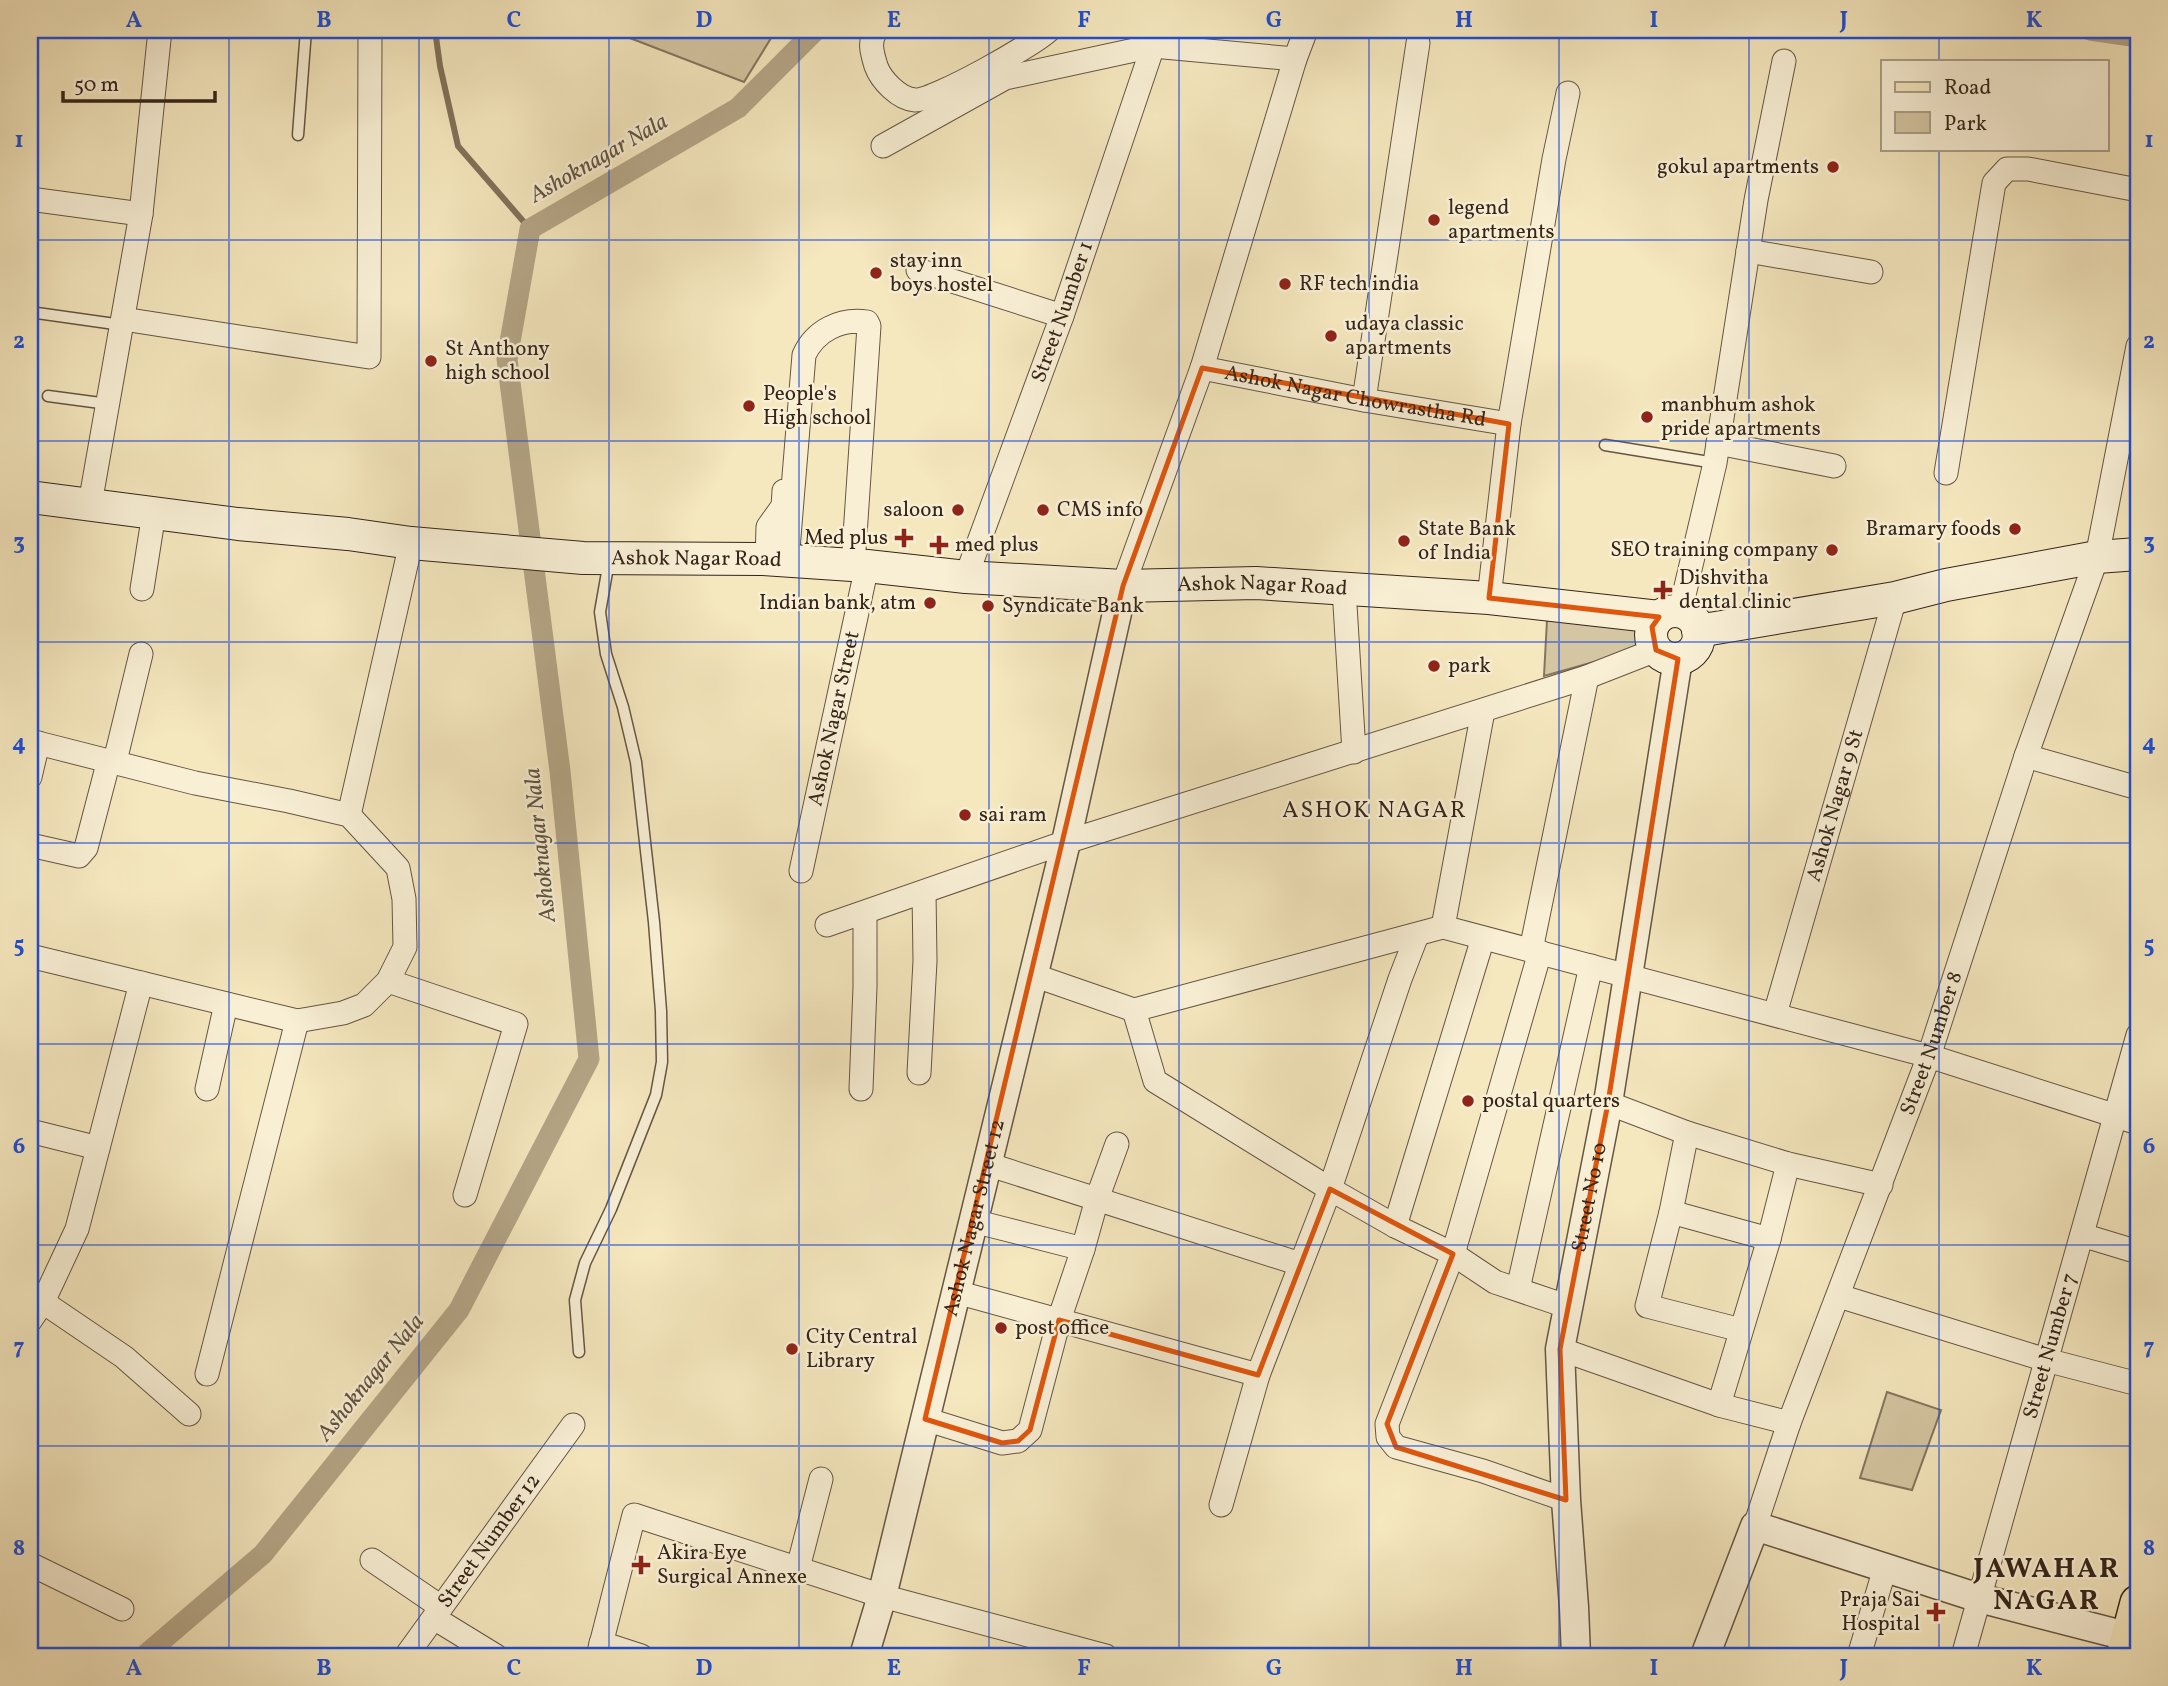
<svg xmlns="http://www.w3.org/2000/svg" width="2168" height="1686" viewBox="0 0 2168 1686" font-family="Vollkorn,serif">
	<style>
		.green { fill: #d4c6a2; stroke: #84765e; stroke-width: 2 }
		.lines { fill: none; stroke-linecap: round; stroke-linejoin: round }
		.stream { stroke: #81725b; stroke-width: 6 }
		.canal { stroke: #b4a586; stroke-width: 21 }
		.service-casing { stroke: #655643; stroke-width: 13 }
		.minor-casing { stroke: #655643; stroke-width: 25 }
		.tertiary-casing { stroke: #655643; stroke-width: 31 }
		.secondary-casing { stroke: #35251a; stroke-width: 34 }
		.primary-casing { stroke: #35251a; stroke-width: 38 }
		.service { stroke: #f8efd5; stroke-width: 10 }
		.minor { stroke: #f8efd5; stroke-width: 23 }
		.tertiary { stroke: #f8efd5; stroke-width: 28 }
		.secondary { stroke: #f8efd5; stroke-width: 32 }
		.primary { stroke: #f5e7be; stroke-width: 35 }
		.marked { fill: none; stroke: #df560d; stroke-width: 5; stroke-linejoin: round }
		.grid { fill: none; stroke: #1d4ed8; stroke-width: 2; stroke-opacity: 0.55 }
		.poi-dot { fill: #8f2418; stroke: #f8efd5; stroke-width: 2.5 }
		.labels { text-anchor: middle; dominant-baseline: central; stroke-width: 5; stroke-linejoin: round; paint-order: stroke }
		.poi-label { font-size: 21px; fill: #35251a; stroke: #f8efd5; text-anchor: start }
		.street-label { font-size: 21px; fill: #35251a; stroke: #f8efd5 }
		.water-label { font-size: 23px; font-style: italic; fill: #615240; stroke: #f8efd5 }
		.neighbourhood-label { font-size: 23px; letter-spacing: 2px; fill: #35251a; stroke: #f8efd5 }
		.district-label { font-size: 28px; font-weight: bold; letter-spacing: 2px; fill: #35251a; stroke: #f8efd5 }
		.neatline { fill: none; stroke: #1d4ed8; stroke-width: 2.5 }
		.grid-label { font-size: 23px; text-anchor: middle; font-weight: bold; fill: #1d4ed8 }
	</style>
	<rect width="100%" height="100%" fill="#f5e7be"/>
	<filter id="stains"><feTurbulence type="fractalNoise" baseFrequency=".00286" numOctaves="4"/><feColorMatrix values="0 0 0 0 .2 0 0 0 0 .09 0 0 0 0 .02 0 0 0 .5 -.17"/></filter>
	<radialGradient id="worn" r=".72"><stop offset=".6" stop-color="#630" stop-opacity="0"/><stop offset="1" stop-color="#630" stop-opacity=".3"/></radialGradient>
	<g class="green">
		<path d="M 609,30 L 776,30 L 744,82 Z"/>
		<path d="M 1547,620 L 1646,621 L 1640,649 L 1544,676 Z"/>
		<path d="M 1887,1392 L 1941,1410 L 1912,1490 L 1860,1478 Z"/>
	</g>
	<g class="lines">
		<path class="stream" d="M 435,30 L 440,66 L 458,146 L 530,229"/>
		<g class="canal">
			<path d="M 2090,30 L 2138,37"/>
			<path d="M 144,1656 L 263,1554 L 459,1310 L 589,1059 L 560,771 L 507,359 L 530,229 L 738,108 L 816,30"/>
		</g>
		<defs>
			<g id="service">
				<path d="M 298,135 L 306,30"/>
				<path d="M 30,312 L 122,325"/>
				<path d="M 48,396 L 108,404"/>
				<path d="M 1605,445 L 1715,463"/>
				<path d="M 579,1352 L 575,1300 L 585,1263 L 611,1209 L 656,1095 L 662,1062 L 661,1011 L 654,922 L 636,762 L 623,707 L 606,654 L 600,612 L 609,561"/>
			</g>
			<g id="minor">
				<path d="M 877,30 C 868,40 872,53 876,66 C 881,80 899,99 915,100 C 934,101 1034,44 1049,30"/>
				<path d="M 883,146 L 1005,78 L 1153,46 L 1295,59"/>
				<path d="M 30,199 L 141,214"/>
				<path d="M 1748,251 L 1871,272"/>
				<path d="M 918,270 L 1062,316"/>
				<path d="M 123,319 L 369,357 L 370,30"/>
				<path id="s1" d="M 1202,368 L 1364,400 L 1509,424"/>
				<path d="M 1364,400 L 1418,43"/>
				<path d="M 1718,443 L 1834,466"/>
				<path d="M 1946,473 L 1994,183 L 2007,169 L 2028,169 L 2138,190"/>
				<path d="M 90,504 L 141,214 L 160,30"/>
				<path d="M 767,560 L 768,527 L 783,506 L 784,491"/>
				<path d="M 787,561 L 804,355 C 815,331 840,318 867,322 L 869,326 L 853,565"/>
				<path id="s2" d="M 966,577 L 1062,316 L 1153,46 L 1155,30"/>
				<path d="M 1123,586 L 1202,368 L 1295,59 L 1306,30"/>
				<path d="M 142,589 L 154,513"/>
				<path d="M 1344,589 L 1354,752"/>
				<path d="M 1489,598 L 1509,424 L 1554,159 L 1568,93"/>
				<path d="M 1680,612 L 1715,463 L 1756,200 L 1784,61"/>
				<path d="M 30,741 L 195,783 L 289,801 L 349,815 L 398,868 L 404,899 L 405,947 L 388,981 L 364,1005 L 343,1013 L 297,1021 L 30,956"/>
				<path d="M 2026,756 L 2138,788"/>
				<path d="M 115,761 L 141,654"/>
				<path d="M 30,777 L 38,743"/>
				<path d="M 349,815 L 411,543"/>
				<path d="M 30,845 L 79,856 L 86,848 L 109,760"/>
				<path id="s3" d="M 801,871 L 867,566"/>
				<path d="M 827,925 L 1066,842 L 1587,677 L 1656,650"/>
				<path d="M 1443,927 L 1483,711"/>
				<path d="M 1531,950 L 1587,677"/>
				<path d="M 1540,952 L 1453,1254 L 1387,1424 L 1388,1437 L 1396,1447 L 1483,1471 L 1566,1500"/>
				<path d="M 1033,975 L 1134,1010 L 1443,927 L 1929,1056 L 2138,1123"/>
				<path d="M 388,981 L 516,1024 L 465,1195"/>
				<path d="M 1134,1010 L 1155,1081 L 1330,1189 L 1395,1226 L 1453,1254 L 1495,1282 L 1569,1307"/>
				<path id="s4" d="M 1775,1014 L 1895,598"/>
				<path d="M 919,1073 L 925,961 L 924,892"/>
				<path d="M 207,1089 L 226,1004"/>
				<path d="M 861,1089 L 865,987 L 865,913"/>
				<path d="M 1608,1103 L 1687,1133 L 1788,1164 L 1881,1185"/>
				<path d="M 30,1131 L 98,1148"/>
				<path d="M 1687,1133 L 1671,1212 L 1647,1306 L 1741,1330"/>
				<path d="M 987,1164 L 1300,1264"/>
				<path d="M 1788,1164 L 1769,1239 L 1719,1405 L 1789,1423"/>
				<path d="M 1671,1212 L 1769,1239"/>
				<path d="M 1395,1226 L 1483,938"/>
				<path d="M 2082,1235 L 2138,1252"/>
				<path d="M 1083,1249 L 1097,1199 L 1117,1144"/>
				<path d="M 1518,1289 L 1591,966"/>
				<path d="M 956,1292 L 1258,1375"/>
				<path d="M 30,1296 L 43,1302 L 124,1357 L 189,1414"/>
				<path d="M 1839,1296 L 2046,1360 L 2138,1384"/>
				<path d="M 30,1321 L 43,1302 L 77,1229 L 141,983"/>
				<path d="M 1560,1349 L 1719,1405"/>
				<path d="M 207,1374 L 297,1021"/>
				<path d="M 925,1419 L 1002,1443 L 1018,1441 L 1030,1430 L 1059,1320 L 1083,1249 L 973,1221"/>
				<path d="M 1221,1505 L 1258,1375 L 1330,1189 L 1400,979 L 1417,935"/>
				<path id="s5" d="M 1755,1526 L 1789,1423 L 1929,1056 L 2026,756 L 2097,557 L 2138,346"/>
				<path d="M 372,1560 L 441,1607"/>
				<path d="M 30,1564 L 122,1609"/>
				<path d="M 798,1568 L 821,1479"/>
				<path d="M 434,1618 L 496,1656"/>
				<path d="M 601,1643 L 641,1656"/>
				<path id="s6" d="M 406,1656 L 573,1425"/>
				<path d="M 598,1656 L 634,1515 L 882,1596 L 1106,1656"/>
				<path d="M 1859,1656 L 1885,1568"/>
				<path id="s7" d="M 1963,1656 L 2138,1035"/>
			</g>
			<g id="tertiary">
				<path id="s8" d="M 864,1656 L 882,1596 L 1066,842 L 1123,586"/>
				<path id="s9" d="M 1576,1656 L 1574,1607 L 1566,1500 L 1560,1349 L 1608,1103 L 1678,659"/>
				<path d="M 1705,1656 L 1755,1526 L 1979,1598 L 2130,1637"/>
			</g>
			<g id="secondary">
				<path id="s10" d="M 30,497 L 238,524 L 348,534 L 411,543 L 583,558 L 763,559 L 867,566 L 966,577 L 1123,586 L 1256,583 L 1489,598 L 1659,617"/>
				<circle cx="1675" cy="635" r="24"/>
				<path d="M 1698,631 L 1895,598 L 1946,585 L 2097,557 L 2138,554"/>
			</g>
			<path id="primary" d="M 2124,1656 L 2138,1603"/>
		</defs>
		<use href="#service" class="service-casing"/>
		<use href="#minor" class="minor-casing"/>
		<use href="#tertiary" class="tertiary-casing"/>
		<use href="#secondary" class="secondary-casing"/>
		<use href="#primary" class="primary-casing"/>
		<use href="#service" class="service"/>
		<use href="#minor" class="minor"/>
		<use href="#tertiary" class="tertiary"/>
		<use href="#secondary" class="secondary"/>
		<use href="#primary" class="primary"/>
	</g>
	<path class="marked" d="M 1202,368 L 1509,424 L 1489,598 L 1659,617 L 1652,627 L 1656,650 L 1678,659 L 1608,1103 L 1560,1349 L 1566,1500 L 1396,1447 L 1387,1424 L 1453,1254 L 1330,1189 L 1258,1375 L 1059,1320 L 1030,1430 L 1018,1441 L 1002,1443 L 925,1419 L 1123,586 Z"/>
	<path class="grid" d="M 229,30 L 229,1656M 419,30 L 419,1656M 609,30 L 609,1656M 799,30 L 799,1656M 989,30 L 989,1656M 1179,30 L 1179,1656M 1369,30 L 1369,1656M 1559,30 L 1559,1656M 1749,30 L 1749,1656M 1939,30 L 1939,61M 1939,149 L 1939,1656M 30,240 L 2138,240M 30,441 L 2138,441M 30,642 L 2138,642M 30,843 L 2138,843M 30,1044 L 2138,1044M 30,1245 L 2138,1245M 30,1446 L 2138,1446"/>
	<g class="poi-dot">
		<circle cx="1833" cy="167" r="7"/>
		<circle cx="1434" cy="220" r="7"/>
		<circle cx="876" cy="273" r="7"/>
		<circle cx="1285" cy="284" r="7"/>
		<circle cx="1331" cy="336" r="7"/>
		<circle cx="431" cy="361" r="7"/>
		<circle cx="749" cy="406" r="7"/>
		<circle cx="1647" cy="417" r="7"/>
		<circle cx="958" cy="510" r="7"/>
		<circle cx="1043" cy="510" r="7"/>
		<circle cx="2015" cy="529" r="7"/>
		<path d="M900.5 527.5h7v7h7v7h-7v7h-7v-7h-7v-7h7z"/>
		<circle cx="1404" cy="541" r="7"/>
		<path d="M935.5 534.5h7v7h7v7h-7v7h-7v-7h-7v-7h7z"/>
		<circle cx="1832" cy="550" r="7"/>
		<path d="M1659.5 579.5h7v7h7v7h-7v7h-7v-7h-7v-7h7z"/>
		<circle cx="930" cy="603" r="7"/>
		<circle cx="988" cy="606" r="7"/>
		<circle cx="1434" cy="666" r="7"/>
		<circle cx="965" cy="815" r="7"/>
		<circle cx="1468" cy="1101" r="7"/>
		<circle cx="1001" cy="1328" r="7"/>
		<circle cx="792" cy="1349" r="7"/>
		<path d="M637.5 1554.5h7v7h7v7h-7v7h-7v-7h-7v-7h7z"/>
		<path d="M1932.5 1601.5h7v7h7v7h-7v7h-7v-7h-7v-7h7z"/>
	</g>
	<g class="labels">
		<g class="poi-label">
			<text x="1819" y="167" text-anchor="end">gokul apartments</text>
			<text x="1448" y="208">legend<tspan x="1448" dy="24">apartments</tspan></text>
			<text x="890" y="261">stay inn<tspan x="890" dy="24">boys hostel</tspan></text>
			<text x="1299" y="284">RF tech india</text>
			<text x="1345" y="324">udaya classic<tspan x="1345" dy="24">apartments</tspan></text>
			<text x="445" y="349">St Anthony<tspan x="445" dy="24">high school</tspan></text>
			<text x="763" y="394">People's<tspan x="763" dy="24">High school</tspan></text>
			<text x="1661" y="405">manbhum ashok<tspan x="1661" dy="24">pride apartments</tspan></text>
			<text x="944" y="510" text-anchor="end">saloon</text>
			<text x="1057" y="510">CMS info</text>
			<text x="1418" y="529">State Bank<tspan x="1418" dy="24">of India</tspan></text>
			<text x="2001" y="529" text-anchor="end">Bramary foods</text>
			<text x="888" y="538" text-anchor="end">Med plus</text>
			<text x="955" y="545">med plus</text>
			<text x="1818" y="550" text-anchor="end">SEO training company</text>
			<text x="1679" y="578">Dishvitha<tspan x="1679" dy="24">dental clinic</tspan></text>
			<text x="916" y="603" text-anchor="end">Indian bank, atm</text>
			<text x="1002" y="606">Syndicate Bank</text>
			<text x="1448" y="666">park</text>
			<text x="979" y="815">sai ram</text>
			<text x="1482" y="1101">postal quarters</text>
			<text x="1015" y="1328">post office</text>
			<text x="806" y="1337">City Central<tspan x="806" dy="24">Library</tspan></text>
			<text x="657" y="1553">Akira Eye<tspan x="657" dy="24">Surgical Annexe</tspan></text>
			<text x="1920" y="1600" text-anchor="end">Praja Sai<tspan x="1920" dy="24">Hospital</tspan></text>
		</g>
		<g class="street-label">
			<text stroke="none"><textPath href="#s2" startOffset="282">Street Number 1</textPath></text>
			<text stroke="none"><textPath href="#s1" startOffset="156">Ashok Nagar Chowrastha Rd</textPath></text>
			<text stroke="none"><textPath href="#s10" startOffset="670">Ashok Nagar Road</textPath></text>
			<text stroke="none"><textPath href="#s10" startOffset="1237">Ashok Nagar Road</textPath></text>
			<text stroke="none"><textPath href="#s3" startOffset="156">Ashok Nagar Street</textPath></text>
			<text stroke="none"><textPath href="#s4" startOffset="217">Ashok Nagar 9 St</textPath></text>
			<text stroke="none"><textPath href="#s5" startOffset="514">Street Number 8</textPath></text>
			<text stroke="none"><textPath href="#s9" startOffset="462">Street No 10</textPath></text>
			<text stroke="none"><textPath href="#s8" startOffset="452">Ashok Nagar Street 12</textPath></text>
			<text stroke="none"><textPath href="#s7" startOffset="322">Street Number 7</textPath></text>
			<text stroke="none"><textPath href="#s6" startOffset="142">Street Number 12</textPath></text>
		</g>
		<g class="water-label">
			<text transform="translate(599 159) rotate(-30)">Ashoknagar Nala</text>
			<text transform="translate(541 845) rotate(-96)">Ashoknagar Nala</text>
			<text transform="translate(371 1378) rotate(-51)">Ashoknagar Nala</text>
		</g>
		<g class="neighbourhood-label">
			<text x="1375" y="811">ASHOK NAGAR</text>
		</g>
		<g class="district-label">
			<text x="2047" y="1569">JAWAHAR<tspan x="2047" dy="32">NAGAR</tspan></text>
		</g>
	</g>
	<rect width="2168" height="1686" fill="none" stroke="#f5e7be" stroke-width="77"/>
	<rect x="1881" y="60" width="228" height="91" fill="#f8efd5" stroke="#aa9e8a" stroke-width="2"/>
	<rect x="1895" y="82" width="35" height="10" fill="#f5e7be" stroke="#aa9e8a" stroke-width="2"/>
	<text x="1944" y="94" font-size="21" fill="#35251a">Road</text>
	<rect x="1895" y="112" width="35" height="21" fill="#d4c6a2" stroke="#aa9e8a" stroke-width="2"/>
	<text x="1944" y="130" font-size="21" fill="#35251a">Park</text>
	<path d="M63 91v10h152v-10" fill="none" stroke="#35251a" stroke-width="3.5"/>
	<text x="74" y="91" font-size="21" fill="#35251a" stroke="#f8efd5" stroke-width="5" paint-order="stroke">50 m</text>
	<rect x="38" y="38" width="2092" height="1610" class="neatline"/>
	<g class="grid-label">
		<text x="134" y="27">A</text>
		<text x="324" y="27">B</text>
		<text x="514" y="27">C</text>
		<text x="704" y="27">D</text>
		<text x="894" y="27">E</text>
		<text x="1084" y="27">F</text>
		<text x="1274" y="27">G</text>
		<text x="1464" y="27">H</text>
		<text x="1654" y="27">I</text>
		<text x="1844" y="27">J</text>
		<text x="2034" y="27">K</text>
		<text x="19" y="147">1</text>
		<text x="2149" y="147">1</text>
		<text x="19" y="348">2</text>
		<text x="2149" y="348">2</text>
		<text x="19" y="549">3</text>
		<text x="2149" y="549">3</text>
		<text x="19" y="750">4</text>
		<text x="2149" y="750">4</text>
		<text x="19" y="952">5</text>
		<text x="2149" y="952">5</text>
		<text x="19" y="1153">6</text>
		<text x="2149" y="1153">6</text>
		<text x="19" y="1354">7</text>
		<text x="2149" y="1354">7</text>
		<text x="19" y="1555">8</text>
		<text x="2149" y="1555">8</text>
		<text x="134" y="1675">A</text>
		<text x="324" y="1675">B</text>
		<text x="514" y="1675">C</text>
		<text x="704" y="1675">D</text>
		<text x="894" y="1675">E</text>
		<text x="1084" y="1675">F</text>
		<text x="1274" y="1675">G</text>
		<text x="1464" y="1675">H</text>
		<text x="1654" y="1675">I</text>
		<text x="1844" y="1675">J</text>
		<text x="2034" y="1675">K</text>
	</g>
	<rect width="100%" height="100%" filter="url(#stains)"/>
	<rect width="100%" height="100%" fill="url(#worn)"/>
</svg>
